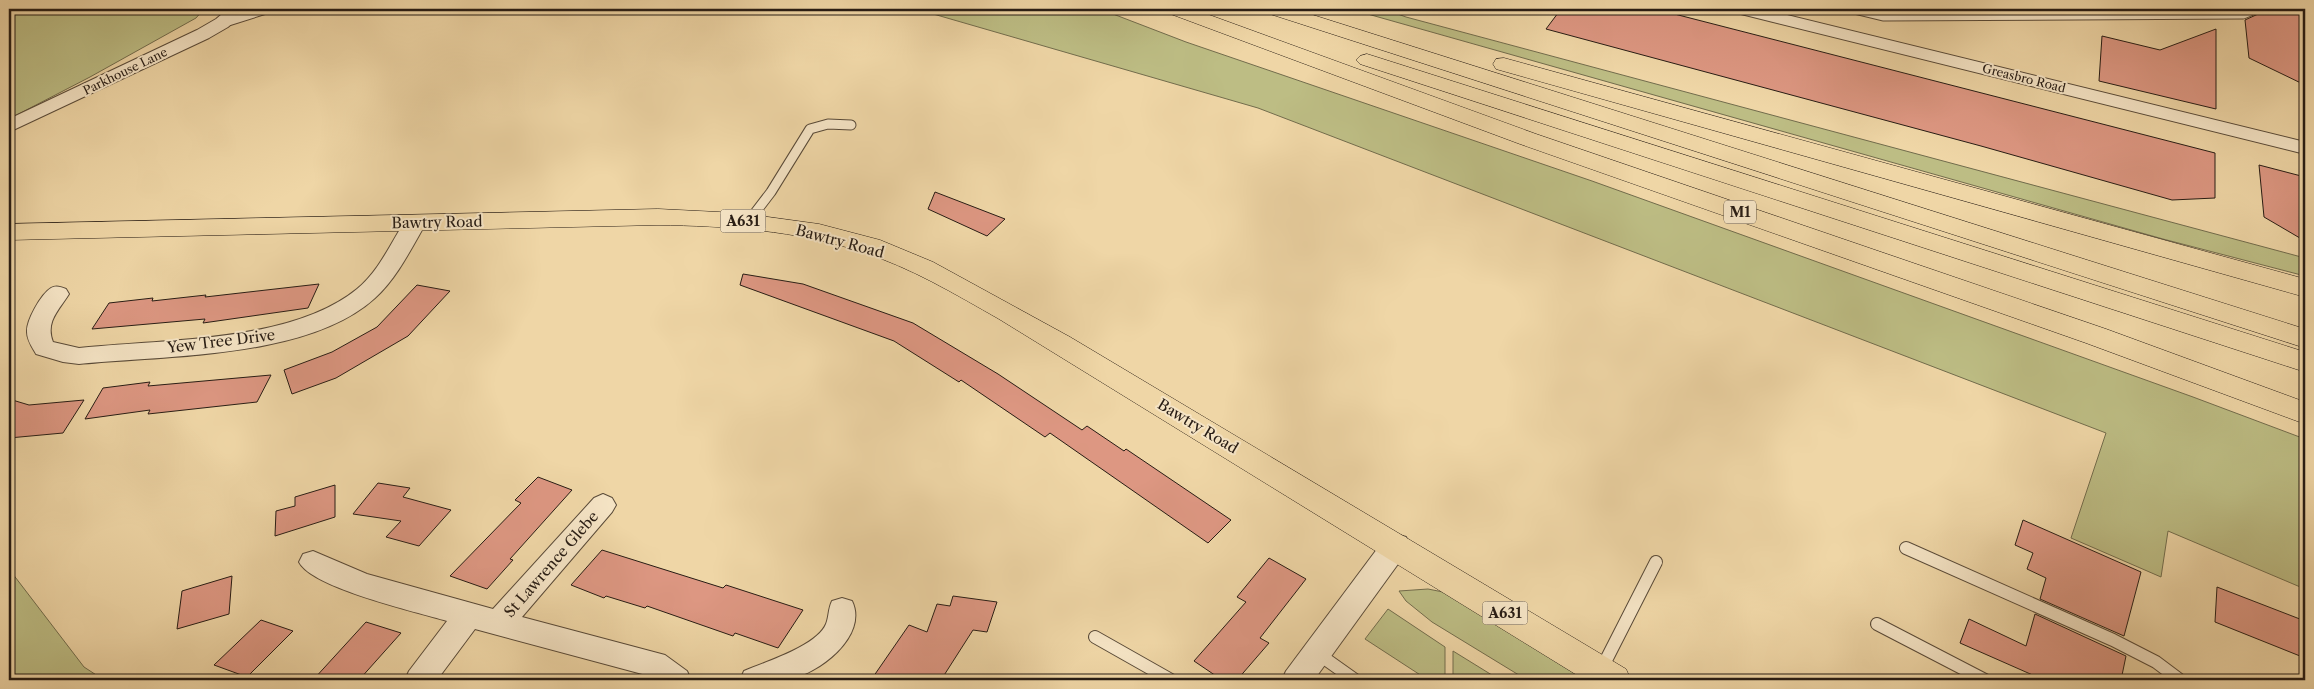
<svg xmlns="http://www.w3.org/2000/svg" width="2314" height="689" viewBox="0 0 2314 689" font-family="'Libre Caslon Text',serif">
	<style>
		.green { fill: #bdbd84; stroke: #726c4c }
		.building { fill: #dd9782; stroke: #271c14 }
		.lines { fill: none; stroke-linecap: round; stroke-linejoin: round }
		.lane-far1-casing { stroke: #594a38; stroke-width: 11 }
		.lane-casing { stroke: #594a38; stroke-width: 14 }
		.street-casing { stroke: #594a38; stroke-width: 2 }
		.primary-casing { stroke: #271c14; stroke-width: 1 }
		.highway-casing { stroke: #271c14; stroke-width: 1 }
		.lane-far1 { stroke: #f5e4c5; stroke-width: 9 }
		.lane { stroke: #f5e4c5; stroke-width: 12 }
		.street { fill: #f5e4c5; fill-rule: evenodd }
		.primary { fill: #efd6a6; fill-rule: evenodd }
		.highway { fill: #efd6a6; fill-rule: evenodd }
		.labels { text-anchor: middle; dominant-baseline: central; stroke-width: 4; stroke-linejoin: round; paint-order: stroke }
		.far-street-label { font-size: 12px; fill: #271c14; stroke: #f5e4c5 }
		.shield { fill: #f5e4c5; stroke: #655849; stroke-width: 1 }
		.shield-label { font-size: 14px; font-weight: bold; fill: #271c14 }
		.street-label { font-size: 15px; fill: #271c14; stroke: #f5e4c5 }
	</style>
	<rect width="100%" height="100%" fill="#efd6a6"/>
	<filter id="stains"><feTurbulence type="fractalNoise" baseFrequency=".004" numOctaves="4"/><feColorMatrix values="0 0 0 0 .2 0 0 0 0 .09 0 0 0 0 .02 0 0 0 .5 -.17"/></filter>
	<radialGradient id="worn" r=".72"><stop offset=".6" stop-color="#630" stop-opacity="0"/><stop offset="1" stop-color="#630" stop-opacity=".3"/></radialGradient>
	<g class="green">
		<path d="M 9,9 L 204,9 L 196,18 L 90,77 L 9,119 Z"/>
		<path d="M 916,9 L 1100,9 L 1186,42 L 1592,181 L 2193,397 L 2305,439 L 2305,589 L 2168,531 L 2161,577 L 2071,538 L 2106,433 L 1258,108 Z"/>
		<path d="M 1350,9 L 1384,9 L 1406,17 L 2305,258 L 2305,276 L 2163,239 Z"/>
		<path d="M 9,569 L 84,667 L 104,680 L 9,680 Z"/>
		<path d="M 1428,589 L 1443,592 L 1585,678 L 1583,680 L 1527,680 L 1432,622 L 1406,601 L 1399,591 Z"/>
		<path d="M 1388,609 L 1445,647 L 1445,680 L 1428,680 L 1365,639 Z"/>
		<path d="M 1453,651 L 1500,680 L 1453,680 Z"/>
	</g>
	<g class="building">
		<path d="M 1561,9 L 1655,9 L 2215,153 L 2215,198 L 2172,200 L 1981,146 L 1546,29 Z"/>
		<path d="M 2269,9 L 2305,9 L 2305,85 L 2249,58 L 2245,20 Z"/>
		<path d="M 2216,29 L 2216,109 L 2099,81 L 2102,36 L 2160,50 Z"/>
		<path d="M 2259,165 L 2305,177 L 2305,241 L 2264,217 Z"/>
		<path d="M 935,192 L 1005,219 L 987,236 L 928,209 Z"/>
		<path d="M 743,274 L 803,284 L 913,323 L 998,374 L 1082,430 L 1087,426 L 1124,451 L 1126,449 L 1231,520 L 1208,543 L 1050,433 L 1045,437 L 961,380 L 959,382 L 894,341 L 740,285 Z"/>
		<path d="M 319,284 L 308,308 L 203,323 L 205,319 L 92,329 L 109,303 L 153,298 L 152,301 L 206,295 L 205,297 Z"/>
		<path d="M 417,285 L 450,291 L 408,336 L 336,378 L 292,394 L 284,370 L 332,352 L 377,327 Z"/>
		<path d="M 271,375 L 257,402 L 148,414 L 150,410 L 85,419 L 103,388 L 150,382 L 148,386 Z"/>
		<path d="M 9,399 L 29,405 L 84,400 L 63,433 L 9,438 Z"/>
		<path d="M 538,477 L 572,490 L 510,559 L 513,560 L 487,589 L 450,576 L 521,503 L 515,500 Z"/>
		<path d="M 378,483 L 410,488 L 403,497 L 451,510 L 419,546 L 386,537 L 401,521 L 353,514 Z"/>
		<path d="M 335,485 L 335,517 L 275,536 L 276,511 L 295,506 L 295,497 Z"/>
		<path d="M 2023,520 L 2141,572 L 2124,636 L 2040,599 L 2046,578 L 2027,569 L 2033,553 L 2015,545 Z"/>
		<path d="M 602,550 L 723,588 L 726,585 L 803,610 L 778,648 L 735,633 L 733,636 L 647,606 L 645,608 L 606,596 L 604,598 L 571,585 Z"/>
		<path d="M 1269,558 L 1306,579 L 1260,638 L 1269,643 L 1237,680 L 1222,680 L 1194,661 L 1246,602 L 1237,597 Z"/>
		<path d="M 232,576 L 229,614 L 177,629 L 182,591 Z"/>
		<path d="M 2217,587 L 2305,621 L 2305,658 L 2215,622 Z"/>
		<path d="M 953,596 L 997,602 L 987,632 L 973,630 L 941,680 L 871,680 L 909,625 L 927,632 L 937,604 L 950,606 Z"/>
		<path d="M 2035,614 L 2126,656 L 2121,680 L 2044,680 L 1960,643 L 1969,619 L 2026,646 Z"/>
		<path d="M 261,620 L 293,631 L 247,677 L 214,665 Z"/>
		<path d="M 366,622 L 401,633 L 359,680 L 313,680 Z"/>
	</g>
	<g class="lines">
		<defs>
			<g id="lane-far1">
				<path d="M 1854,9 L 1883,16 L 2243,14 L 2255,9"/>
				<path d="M 222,23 L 266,9"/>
				<path d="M 748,222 L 771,192 L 810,129 L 828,124 L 851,125"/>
			</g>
			<g id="lane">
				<path d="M 1906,548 L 2113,640 L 2156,662 L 2180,680"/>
				<path d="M 1877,624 L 1985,680"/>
				<path d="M 1095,637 L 1171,680"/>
				<path d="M 1317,653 L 1355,680"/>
				<path d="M 1601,670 L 1656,562"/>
			</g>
			<g id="street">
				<path d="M 228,9 L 247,9 L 228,27 L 209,38 L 9,132 L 9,119 L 197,30 L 216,19 Z"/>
				<path d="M 1734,9 L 1763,9 L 2305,142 L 2305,154 L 1737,13 Z"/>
				<path d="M 415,216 L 423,218 L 426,223 C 411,249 397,278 375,298 C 308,359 166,355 79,364 L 63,362 L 36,354 C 32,347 27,340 27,332 C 26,321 41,294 51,288 C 56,285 61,287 66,289 L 69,294 C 59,310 45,322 53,342 L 79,348 C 162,339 291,343 357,289 C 380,270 391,242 407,218 Z"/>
				<path d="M 603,494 L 612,498 L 616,505 L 612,512 L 522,617 L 665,655 L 687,671 L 691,680 L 653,680 L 646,675 L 475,629 L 437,680 L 405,680 L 409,671 L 447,621 C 417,612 312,588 299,562 L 303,554 L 313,551 L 367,574 L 493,609 L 594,498 Z"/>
				<path d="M 1396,534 L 1406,537 L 1410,545 L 1406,553 L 1314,680 L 1282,680 L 1286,671 L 1386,537 Z"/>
				<path d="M 842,598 L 852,601 C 869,636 818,675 786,680 C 772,683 755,680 740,680 L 744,671 C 765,662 817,646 826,624 C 829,617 828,609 832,601 Z"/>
			</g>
			<path id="primary" d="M 658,209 L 739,213 L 819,224 L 880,240 L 933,262 L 1070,337 L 1626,669 L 1631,680 L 1585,680 L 999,319 C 955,294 910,267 862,252 C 796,230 726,226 658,225 L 9,240 L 9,224 Z"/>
			<g id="highway">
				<path d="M 1165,9 L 1193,9 L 1536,134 L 2106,329 L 2305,402 L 2305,424 L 2086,343 L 1520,144 L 1168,13 Z"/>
				<path d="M 1264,9 L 1294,9 L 2305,329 L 2305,348 L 1267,13 Z"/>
				<path d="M 1367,54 L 2305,352 L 2305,372 L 1360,64 L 1356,60 L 1360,56 Z"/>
				<path d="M 1504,58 L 2305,279 L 2305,297 L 1496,69 L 1493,64 L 1496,59 Z"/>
			</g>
		</defs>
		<use href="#lane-far1" class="lane-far1-casing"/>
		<use href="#lane" class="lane-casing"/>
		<use href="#street" class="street-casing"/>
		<use href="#primary" class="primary-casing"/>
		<use href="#highway" class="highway-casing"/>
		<use href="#lane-far1" class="lane-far1"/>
		<use href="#lane" class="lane"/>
		<use href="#street" class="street"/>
		<use href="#primary" class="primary"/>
		<use href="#highway" class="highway"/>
	</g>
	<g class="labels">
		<g class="far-street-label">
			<text transform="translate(125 71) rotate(-26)">Parkhouse Lane</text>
			<text transform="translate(2024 78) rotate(14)">Greasbro Road</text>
		</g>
		<g class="shield">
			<rect x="1724" y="200.5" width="32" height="23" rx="4"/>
			<rect x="720.5" y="209.5" width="45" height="23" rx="4"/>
			<rect x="1482.5" y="601.5" width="45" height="23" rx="4"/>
		</g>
		<g class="shield-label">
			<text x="1740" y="212">M1</text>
			<text x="743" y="221">A631</text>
			<text x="1505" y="613">A631</text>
		</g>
		<g class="street-label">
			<text transform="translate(437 222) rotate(-1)">Bawtry Road</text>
			<text transform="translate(840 241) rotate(15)">Bawtry Road</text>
			<text transform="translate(221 341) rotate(-7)">Yew Tree Drive</text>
			<text transform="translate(1198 426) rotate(31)">Bawtry Road</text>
			<text transform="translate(551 564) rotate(-49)">St Lawrence Glebe</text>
		</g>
	</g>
	<rect width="2314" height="689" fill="none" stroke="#efd6a6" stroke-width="30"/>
	<rect x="10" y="10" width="2294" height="669" fill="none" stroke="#271c14" stroke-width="2.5"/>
	<rect x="15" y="15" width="2284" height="659" fill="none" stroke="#271c14"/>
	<rect width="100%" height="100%" filter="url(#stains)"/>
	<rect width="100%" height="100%" fill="url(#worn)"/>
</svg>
